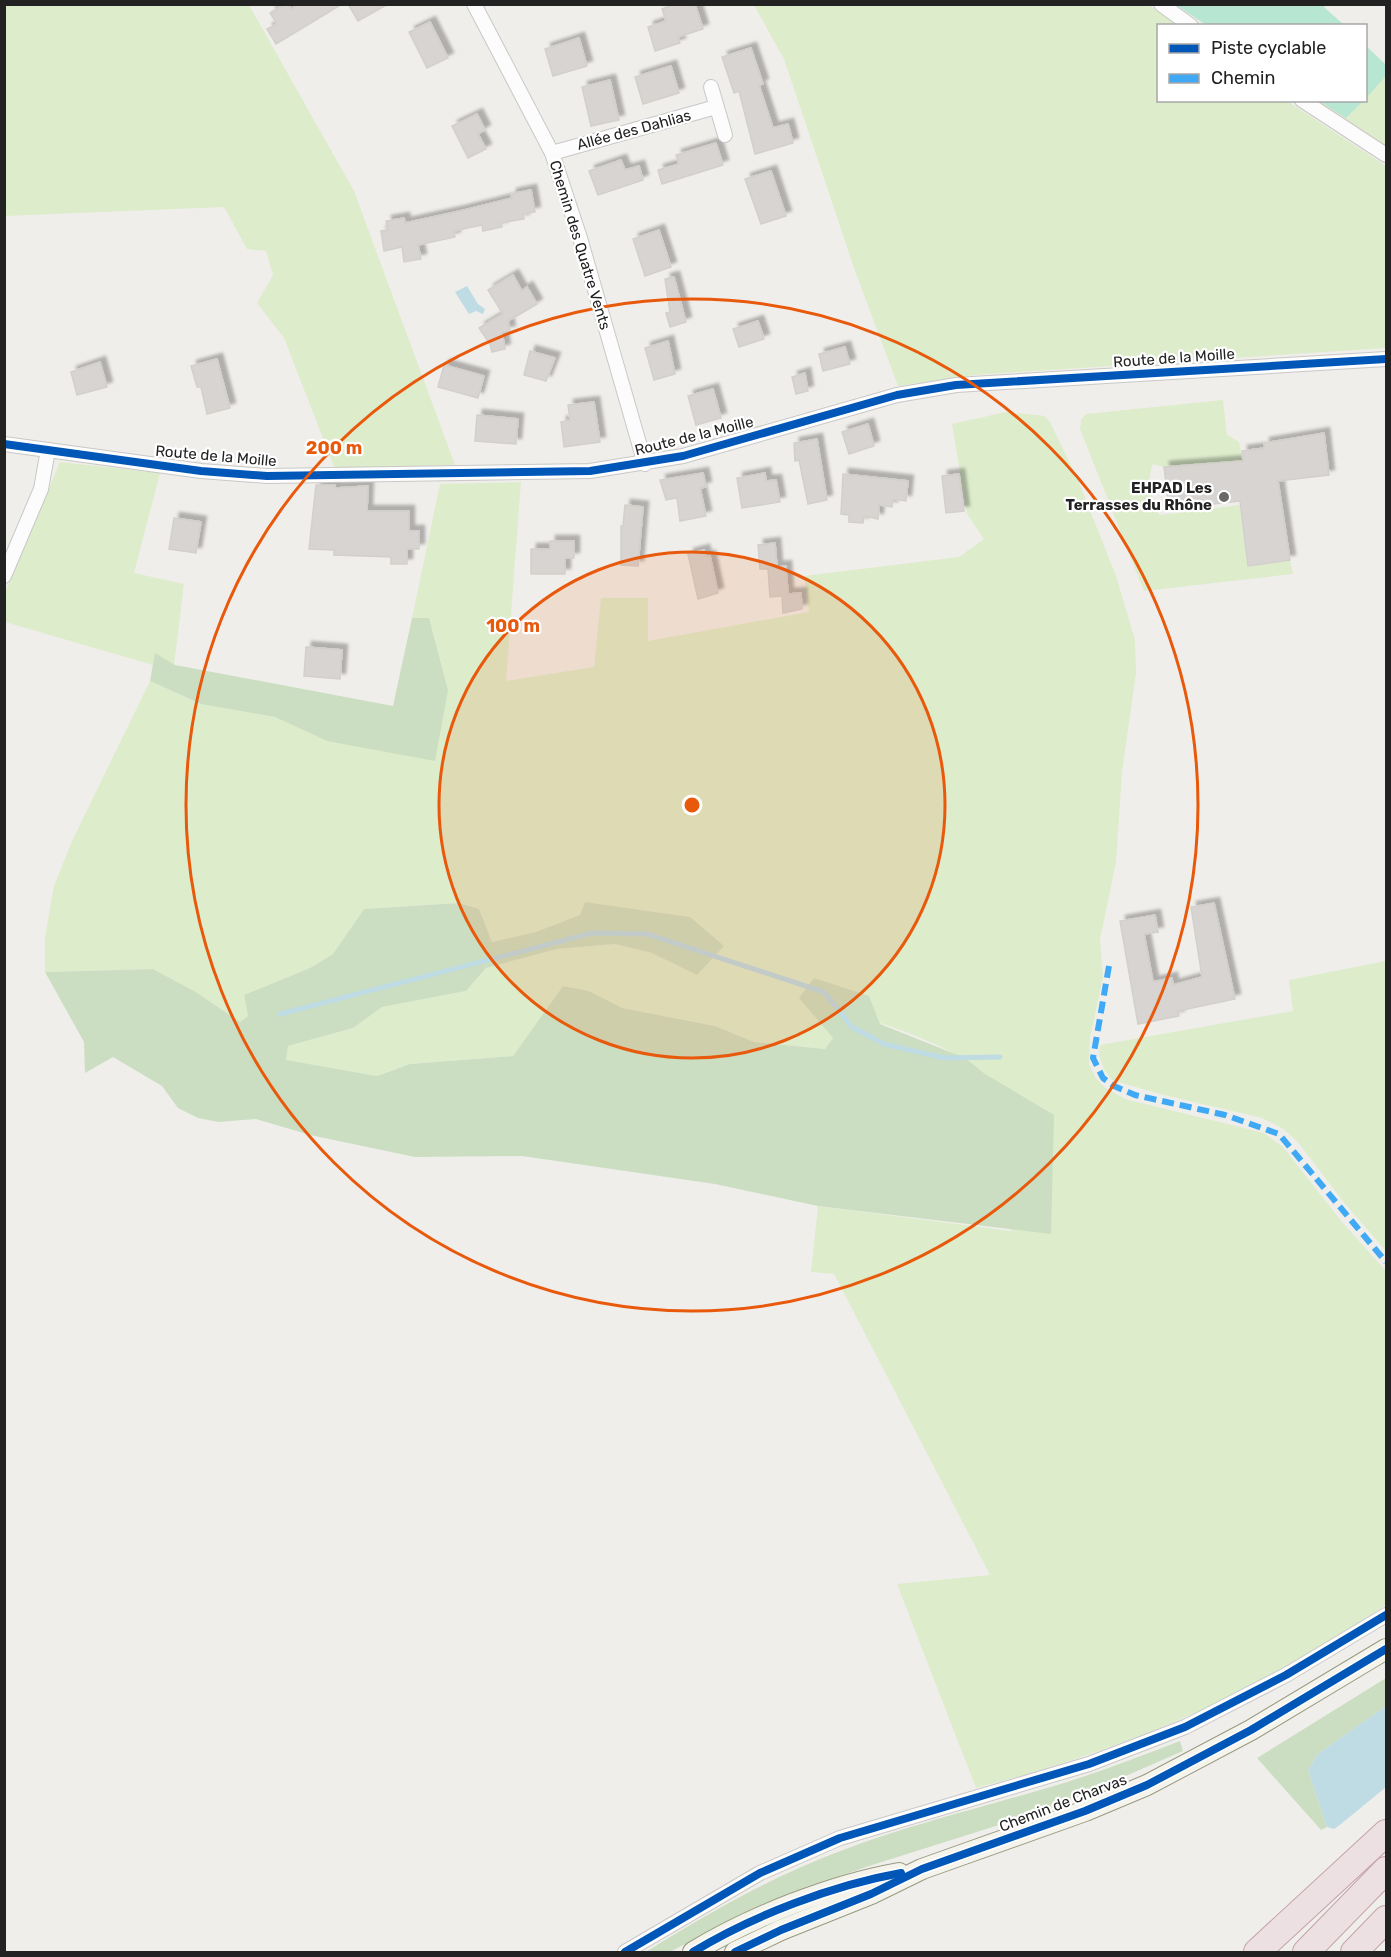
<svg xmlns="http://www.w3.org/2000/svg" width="1391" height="1957" viewBox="0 0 1391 1957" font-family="Rubik,sans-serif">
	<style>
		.grass { fill: #ddeccb }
		.forest { fill: #cbdec1 }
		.pitch { fill: #b7e6d2 }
		.water { fill: #bfdbe3 }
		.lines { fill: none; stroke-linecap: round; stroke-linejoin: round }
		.stream { stroke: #bfdbe3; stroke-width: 5 }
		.building { fill: #d7d4d2; stroke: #d3d0cc; stroke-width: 1.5; filter: url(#shadow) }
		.street-casing { stroke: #c9c8c7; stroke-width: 16 }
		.secondary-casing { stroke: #999a82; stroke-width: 22 }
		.highway-casing { stroke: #c5a2ac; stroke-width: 28 }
		.street { stroke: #fdfcfc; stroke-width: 14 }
		.secondary { stroke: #f4f4ed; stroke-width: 20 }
		.highway { stroke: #ece0e2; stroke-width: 26 }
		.quiet { stroke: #3fa9f5; stroke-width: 6; stroke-dasharray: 12 6; stroke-linecap: butt }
		.cycleway-casing { stroke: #fff; stroke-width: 11 }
		.cycleway { stroke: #0057b8; stroke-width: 8 }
		.ring { fill: none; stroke: #e8590c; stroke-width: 3 }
		.poi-dot { fill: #6a6968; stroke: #fff; stroke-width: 2 }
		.labels { text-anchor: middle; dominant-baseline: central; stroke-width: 4.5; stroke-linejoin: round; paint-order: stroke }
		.street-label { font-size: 15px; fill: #222; stroke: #fff }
		.poi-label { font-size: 15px; font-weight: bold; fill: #222; stroke: #fff; text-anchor: end }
		.centre { fill: #e8590c; stroke: #fff; stroke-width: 3 }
		.ring-label { font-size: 18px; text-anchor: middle; font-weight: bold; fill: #e8590c; stroke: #fff; stroke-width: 4.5; stroke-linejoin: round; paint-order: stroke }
	</style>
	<defs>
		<filter id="shadow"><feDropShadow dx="5.5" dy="-5.5" stdDeviation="1.5" flood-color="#0004"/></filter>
	</defs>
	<rect width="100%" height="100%" fill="#f0eeeb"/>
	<g class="grass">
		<path d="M 5,5 L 249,5 L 354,191 L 455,465 L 335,469 L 284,338 L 257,303 L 273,275 L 266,251 L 247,249 L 224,207 L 5,216 Z"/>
		<path d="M 754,5 L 1149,5 L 1177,25 L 1158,26 L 1158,100 L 1287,101 L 1386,166 L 1386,348 L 974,375 L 898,386 L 855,271 L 784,59 Z"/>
		<path d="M 1366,46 L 1386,65 L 1386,153 L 1308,101 L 1366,100 Z"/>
		<path d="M 1223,400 L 1227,435 L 1239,442 L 1243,461 L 1182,468 L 1182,465 L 1164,467 L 1153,464 C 1147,476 1150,506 1160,515 L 1240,505 L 1248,565 L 1290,560 L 1293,574 L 1144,591 L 1080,429 L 1081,420 L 1086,414 Z"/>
		<path d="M 1006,412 L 1045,416 L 1050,422 L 1078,480 L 1116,576 L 1135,640 L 1136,673 L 1122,772 L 1116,862 L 1100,940 L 1103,977 L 1090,1038 L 1089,1064 L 1095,1077 L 1104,1087 L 1125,1099 L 1264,1133 L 1283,1147 L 1342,1222 L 1386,1271 L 1386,1605 C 1335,1638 1283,1670 1229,1697 C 1148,1737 1063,1765 976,1788 L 897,1584 L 990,1575 L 834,1274 L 811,1272 L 818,1206 L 1011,1231 L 985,1074 C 936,1035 859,1017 799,998 L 833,1038 L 825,1049 L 754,1042 L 715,1026 L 622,1008 L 589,991 L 563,986 L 513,1056 L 410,1064 L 377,1076 L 285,1060 L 288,1046 L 353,1028 L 382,1007 L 466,991 L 486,968 L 557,949 L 615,944 L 652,953 L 697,974 L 723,946 L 689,917 L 585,902 L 580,915 L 536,932 L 492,942 L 479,909 L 459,903 L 364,909 L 333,954 L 310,968 L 244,995 L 248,1016 L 240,1022 L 196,992 L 153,969 L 45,972 L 45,937 L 54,886 L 72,841 L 150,681 L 201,704 L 275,717 L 327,741 L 448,690 L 429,618 L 412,618 L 440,484 L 521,482 L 506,681 L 594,667 L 601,598 L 648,598 L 648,641 L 809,612 L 804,576 L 959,557 L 984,539 L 967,514 L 952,424 Z"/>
		<path d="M 60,462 L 160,473 L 134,573 L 184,584 L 174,665 L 155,653 L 153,665 L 5,622 L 5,592 Z"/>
		<path d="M 1386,961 L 1386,1251 L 1346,1205 L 1297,1141 L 1282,1128 L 1262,1118 L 1160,1094 L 1112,1080 L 1104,1070 L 1099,1055 L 1100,1045 L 1293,1011 L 1289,980 Z"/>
	</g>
	<g class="forest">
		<path d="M 412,618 L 429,618 L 448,690 L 435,761 L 327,741 L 275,717 L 201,704 L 150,681 L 155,653 L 175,665 L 393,706 Z"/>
		<path d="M 585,902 L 690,917 L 724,946 L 697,975 L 652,953 L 615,944 L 557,949 L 486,968 L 466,991 L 382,1007 L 353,1028 L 288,1046 L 286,1060 L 377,1076 L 410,1064 L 513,1056 L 563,986 L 589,991 L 622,1008 L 715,1026 L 754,1042 L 825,1049 L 833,1038 L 799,998 L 814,978 L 869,996 L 880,1024 L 965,1058 L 985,1074 L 1054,1115 L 1051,1234 L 818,1206 L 715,1184 L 522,1156 L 415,1157 L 310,1135 L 256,1119 L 218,1122 L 198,1118 L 178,1108 L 162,1086 L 113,1057 L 85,1073 L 84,1042 L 45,972 L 153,969 L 196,992 L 240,1022 L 248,1016 L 244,995 L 310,968 L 333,954 L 364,909 L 459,903 L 479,909 L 492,942 L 536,932 L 580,915 Z"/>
		<path d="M 1386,1678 L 1386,1706 L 1318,1754 L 1308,1770 L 1327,1827 L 1321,1830 L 1257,1758 Z"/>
		<path d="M 1180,1741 L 1183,1751 L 1050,1809 L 869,1866 L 786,1895 L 741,1914 L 670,1952 L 646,1952 C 708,1913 773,1876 843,1850 C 910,1825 979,1808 1047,1788 C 1092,1775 1136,1758 1180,1741 Z"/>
	</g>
	<g class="pitch">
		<path d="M 1176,5 L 1326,5 L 1324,7 L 1344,25 L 1206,25 Z"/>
		<path d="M 1366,46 L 1386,65 L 1386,76 L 1366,98 Z"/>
		<path d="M 1319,101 L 1363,101 L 1346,118 Z"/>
	</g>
	<g class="water">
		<path d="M 467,286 L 478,304 L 485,309 L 483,314 L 476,311 L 469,314 L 455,292 Z"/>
		<path d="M 1386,1706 L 1386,1787 L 1341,1824 L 1334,1829 L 1327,1827 L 1308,1770 L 1318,1754 Z"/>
	</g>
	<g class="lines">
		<path class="stream" d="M 280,1014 L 592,933 L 647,934 L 824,992 L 852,1027 L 884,1044 L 944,1058 L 1000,1057"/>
	</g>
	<g class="building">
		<path d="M 285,4 L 289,4 L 291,9 L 299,4 L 342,4 L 276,44 L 267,29 L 277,24 L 270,13 Z"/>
		<path d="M 348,4 L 388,4 L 358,21 Z"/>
		<path d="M 675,4 L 695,4 L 703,29 L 678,37 L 680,43 L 655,51 L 648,27 L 666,21 L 662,9 Z"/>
		<path d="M 430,22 L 448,58 L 427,68 L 409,32 Z"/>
		<path d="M 579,38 L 587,66 L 553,76 L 545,49 Z"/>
		<path d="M 751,48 L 763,84 L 759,85 L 773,128 L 788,124 L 793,143 L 755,154 L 739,91 L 734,93 L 722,57 Z"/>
		<path d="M 671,66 L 679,93 L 643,104 L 635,77 Z"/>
		<path d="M 610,80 L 619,120 L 591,126 L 582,87 Z"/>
		<path d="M 477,114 L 485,130 L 478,134 L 486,149 L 468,158 L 452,126 Z"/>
		<path d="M 716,143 L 723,165 L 662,184 L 658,170 L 679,164 L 676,155 Z"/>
		<path d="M 621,160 L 625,170 L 639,166 L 643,180 L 598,195 L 589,171 Z"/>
		<path d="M 771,171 L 786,216 L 761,224 L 745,179 Z"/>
		<path d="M 531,190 L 535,212 L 523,214 L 524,219 L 501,223 L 502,227 L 483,231 L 482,225 L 454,231 L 455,237 L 418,245 L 421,259 L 404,262 L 402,247 L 384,251 L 381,231 L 388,230 L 386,221 L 404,218 L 405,223 L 460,211 L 512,198 L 511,194 Z"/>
		<path d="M 659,230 L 671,267 L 645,276 L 633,239 Z"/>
		<path d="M 513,275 L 522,291 L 527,287 L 537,304 L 508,321 L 510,331 L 502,332 L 505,349 L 492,352 L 490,344 L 479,328 L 503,314 L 488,290 Z"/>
		<path d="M 674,277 L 686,322 L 670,327 L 666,313 L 670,312 L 665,279 Z"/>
		<path d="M 758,321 L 764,339 L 739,347 L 733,329 Z"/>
		<path d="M 668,341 L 675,374 L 654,380 L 645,348 Z"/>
		<path d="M 845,347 L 850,364 L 823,371 L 819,354 Z"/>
		<path d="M 530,351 L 555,358 L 546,381 L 524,375 Z"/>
		<path d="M 217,359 L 230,408 L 207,414 L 201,387 L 197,387 L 191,366 Z"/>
		<path d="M 100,362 L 107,387 L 77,395 L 71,372 Z"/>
		<path d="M 444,365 L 484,376 L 478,398 L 438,387 Z"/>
		<path d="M 805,373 L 808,391 L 796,394 L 792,377 Z"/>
		<path d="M 713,389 L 721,418 L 696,425 L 688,396 Z"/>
		<path d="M 594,402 L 600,442 L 564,447 L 561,422 L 570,420 L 568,405 Z"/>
		<path d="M 477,415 L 518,419 L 516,444 L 475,441 Z"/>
		<path d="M 868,424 L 874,446 L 849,454 L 842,432 Z"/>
		<path d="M 1324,433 L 1329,475 L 1278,481 L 1290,560 L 1248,566 L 1240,501 L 1169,509 L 1164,467 L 1243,461 L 1242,451 L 1265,448 L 1264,443 Z"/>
		<path d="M 817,439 L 827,500 L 808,504 L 799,460 L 795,461 L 794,443 Z"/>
		<path d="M 703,473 L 706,487 L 700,488 L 706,516 L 680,521 L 677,498 L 666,500 L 660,480 Z"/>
		<path d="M 765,473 L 766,481 L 776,480 L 780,502 L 742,508 L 737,478 Z"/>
		<path d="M 843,474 L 908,481 L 906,501 L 893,499 L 892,507 L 879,505 L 878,519 L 864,516 L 863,523 L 849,522 L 849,515 L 841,514 Z"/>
		<path d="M 959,474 L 964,511 L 946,513 L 942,476 Z"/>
		<path d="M 316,485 L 335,485 L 335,488 L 368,486 L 367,511 L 409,511 L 409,531 L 419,531 L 419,549 L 407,549 L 407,564 L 391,564 L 391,557 L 334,555 L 334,550 L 309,549 Z"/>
		<path d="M 625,505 L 643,507 L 638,566 L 621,565 L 621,526 L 623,526 Z"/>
		<path d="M 174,518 L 201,522 L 196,553 L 169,549 Z"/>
		<path d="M 550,541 L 574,541 L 574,558 L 565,558 L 565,574 L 531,574 L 531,549 L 550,549 Z"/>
		<path d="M 775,543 L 777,567 L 786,566 L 788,594 L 801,593 L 802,609 L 783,613 L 782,596 L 770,597 L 768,569 L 760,569 L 758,545 Z"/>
		<path d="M 704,550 L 706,557 L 710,556 L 718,593 L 698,599 L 688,554 Z"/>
		<path d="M 306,647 L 342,650 L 340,679 L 304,676 Z"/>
		<path d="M 1214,903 L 1235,999 L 1178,1011 L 1179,1016 L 1138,1024 L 1120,921 L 1155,915 L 1158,932 L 1144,934 L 1153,982 L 1172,978 L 1173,985 L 1202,977 L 1191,907 Z"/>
	</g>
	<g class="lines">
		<defs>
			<g id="street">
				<path d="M 474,4 L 552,153 L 580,238 L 645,464"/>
				<path d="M 1161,4 L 1191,26"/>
				<path d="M 711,87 L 725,135"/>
				<path d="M 1302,100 L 1386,155"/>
				<path d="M 552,153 L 716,107"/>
				<path d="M 4,444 L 201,471 L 267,476 L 590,471 L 683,456 L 897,395 L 956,385 L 1386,359"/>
				<path d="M 4,576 L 41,489 L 48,450"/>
				<path d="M 625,1952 L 760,1873 L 840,1838 L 1089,1764 L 1185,1727 L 1286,1675 L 1386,1615"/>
			</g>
			<g id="secondary">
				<path d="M 693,1952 C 751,1917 831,1885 899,1873"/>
				<path d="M 735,1952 L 781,1930 L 871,1894 L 922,1869 L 1085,1811 L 1147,1785 L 1251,1730 L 1386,1649"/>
			</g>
			<g id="highway">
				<path d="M 1257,1952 L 1386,1833"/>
				<path d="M 1306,1952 L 1386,1870"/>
				<path d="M 1354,1952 L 1386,1919"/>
			</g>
		</defs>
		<use href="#street" class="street-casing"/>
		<use href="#secondary" class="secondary-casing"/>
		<use href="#highway" class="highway-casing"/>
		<use href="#street" class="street"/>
		<use href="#secondary" class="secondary"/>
		<use href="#highway" class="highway"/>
		<path class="quiet" d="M 1109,966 L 1093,1058 L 1103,1078 L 1114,1086 L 1135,1095 L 1225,1115 L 1279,1134 L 1386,1262"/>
		<defs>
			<g id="cycleway">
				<path d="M 4,444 L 201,471 L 267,476 L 590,471 L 683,456 L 897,395 L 956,385 L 1386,359"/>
				<path d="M 625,1952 L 760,1873 L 840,1838 L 1089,1764 L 1185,1727 L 1286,1675 L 1386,1615"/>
				<path d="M 693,1952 C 752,1916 833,1885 901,1873"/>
				<path d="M 735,1952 L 781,1930 L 871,1894 L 922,1869 L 1085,1811 L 1147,1785 L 1251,1730 L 1386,1649"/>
			</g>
		</defs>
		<use href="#cycleway" class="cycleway-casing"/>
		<use href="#cycleway" class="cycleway"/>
	</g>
	<circle cx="692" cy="805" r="253" fill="#e8590c" fill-opacity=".12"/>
	<g class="ring">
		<circle cx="692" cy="805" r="253"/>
		<circle cx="692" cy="805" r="506"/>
	</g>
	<circle class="poi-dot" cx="1224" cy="497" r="6"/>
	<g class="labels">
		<g class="street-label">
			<text transform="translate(634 130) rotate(-15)">Allée des Dahlias</text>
			<text transform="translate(580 245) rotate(73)">Chemin des Quatre Vents</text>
			<text transform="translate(1174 358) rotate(-4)">Route de la Moille</text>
			<text transform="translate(694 436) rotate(-14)">Route de la Moille</text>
			<text transform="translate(216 456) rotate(5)">Route de la Moille</text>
			<text transform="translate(1063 1803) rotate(-21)">Chemin de Charvas</text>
		</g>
		<g class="poi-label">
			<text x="1212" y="488">EHPAD Les<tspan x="1212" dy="17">Terrasses du Rhône</tspan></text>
		</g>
	</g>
	<circle cx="692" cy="805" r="9" class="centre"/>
	<g class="ring-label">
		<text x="334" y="454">200 m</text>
		<text x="513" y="632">100 m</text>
	</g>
	<rect width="1391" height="1957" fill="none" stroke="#222222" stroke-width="12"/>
	<rect x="1157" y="24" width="210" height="78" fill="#ffffff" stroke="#a7a7a7" stroke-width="1.5"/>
	<rect x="1169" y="44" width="30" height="9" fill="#0057b8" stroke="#a7a7a7" stroke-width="1.5"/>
	<text x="1211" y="54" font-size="18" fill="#222222">Piste cyclable</text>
	<rect x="1169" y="74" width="30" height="9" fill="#3fa9f5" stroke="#a7a7a7" stroke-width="1.5"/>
	<text x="1211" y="84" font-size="18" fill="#222222">Chemin</text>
</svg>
